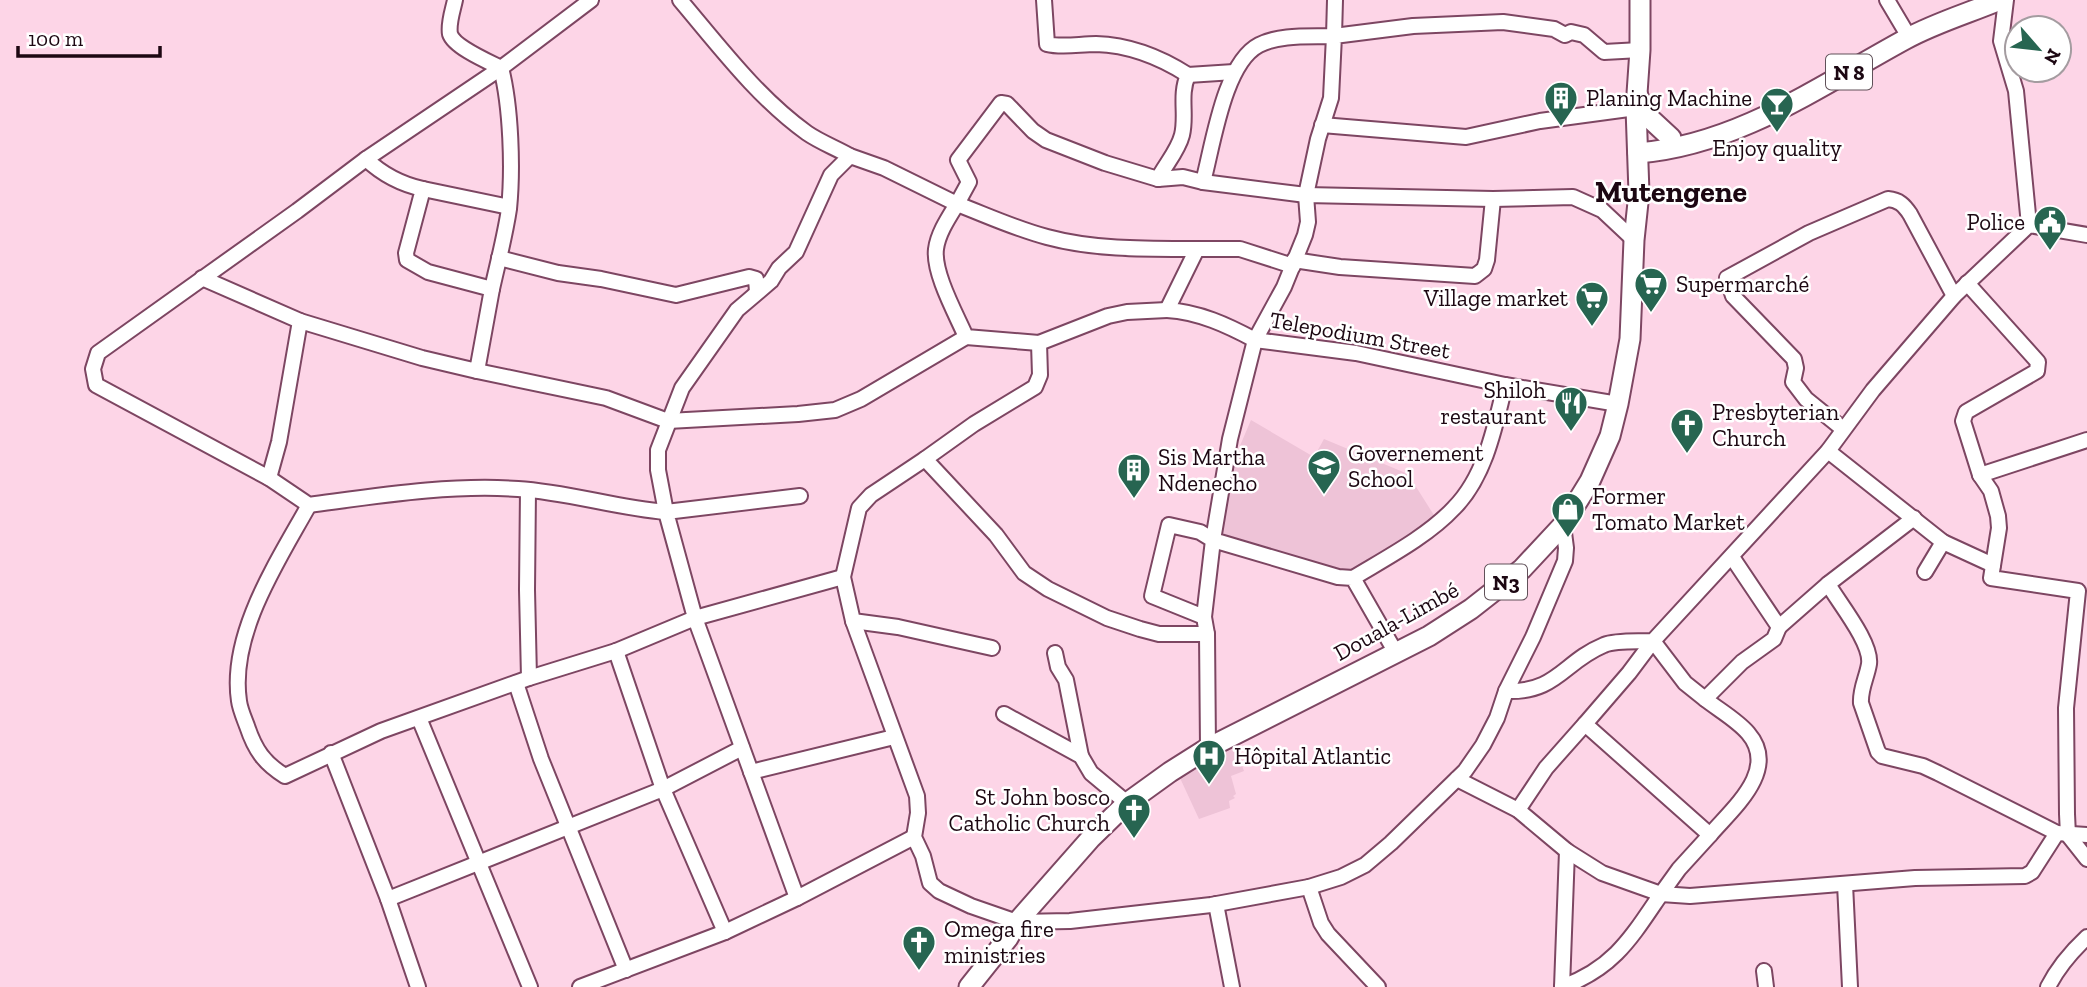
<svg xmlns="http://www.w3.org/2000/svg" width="2087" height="987" viewBox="0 0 2087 987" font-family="'Zilla Slab',serif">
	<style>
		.built { fill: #eec3d7 }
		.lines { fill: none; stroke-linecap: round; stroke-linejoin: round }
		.minor-casing { stroke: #7d4662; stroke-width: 18 }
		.highway-casing { stroke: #7d4662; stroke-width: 23 }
		.minor { stroke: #fff; stroke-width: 14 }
		.highway { stroke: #fff; stroke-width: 19 }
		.labels { text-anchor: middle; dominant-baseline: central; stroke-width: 5; stroke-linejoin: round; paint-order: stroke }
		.shield { fill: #fff; stroke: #605159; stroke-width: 2 }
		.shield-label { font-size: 21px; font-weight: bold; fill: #1c0712 }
		.poi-label { font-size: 23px; fill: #1c0712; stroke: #fff; text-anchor: start }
		.street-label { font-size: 23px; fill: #1c0712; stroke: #fff }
		.district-label { font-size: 30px; font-weight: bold; fill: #1c0712; stroke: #fff }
	</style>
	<rect width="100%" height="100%" fill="#fdd5e7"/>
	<g class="built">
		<path d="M 1251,420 L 1314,457 L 1324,439 L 1408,474 L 1437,520 L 1355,578 L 1224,540 L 1221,518 L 1233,462 Z"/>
		<path d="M 1235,747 L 1244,771 L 1231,776 L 1236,794 L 1233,796 L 1235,798 L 1229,801 L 1230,808 L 1199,819 L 1180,778 L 1214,755 Z"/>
	</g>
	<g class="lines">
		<defs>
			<g id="minor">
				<path d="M 455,0 C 453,10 448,23 450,34 C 454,47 489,62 501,68 C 511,107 513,169 509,209 C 505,236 498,262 492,289"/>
				<path d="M 591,0 L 501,68 L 366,159 L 297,211 L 98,353 L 93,369 L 96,385 L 269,478 L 309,505 C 377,496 450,484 518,489 C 568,492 616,508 666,512 L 658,470 L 658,450 L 682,388 L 737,310 L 771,281 L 779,268 L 796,252 L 831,175 L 850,156 L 884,168 L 957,204 C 949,217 938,233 936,249 C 933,273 956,314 966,337 L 1039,343"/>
				<path d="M 680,0 C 719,46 758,98 807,133 C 820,142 836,148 850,156"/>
				<path d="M 1044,0 L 1047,44 C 1062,48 1080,44 1096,44 C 1129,45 1160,57 1188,75 C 1179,95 1187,115 1182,135 C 1178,151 1165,165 1158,179"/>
				<path d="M 1887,0 L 1909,37"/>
				<path d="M 2006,0 L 2001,41 L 2016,91 L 2029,225"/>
				<path d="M 1188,75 L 1234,72"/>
				<path d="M 1322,125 L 1466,137 L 1540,121 L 1636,108"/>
				<path d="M 1203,182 C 1213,145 1224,63 1259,45 C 1280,34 1311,37 1334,36 L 1335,0"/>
				<path d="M 423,189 L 509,207"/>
				<path d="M 1197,249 L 1240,249 L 1293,266"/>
				<path d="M 499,258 L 558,273 L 601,279 L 676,295 L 749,277 L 756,279 L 757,292"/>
				<path d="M 1294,260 L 1340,267 L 1475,276 L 1484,269 L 1487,260 L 1493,199"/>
				<path d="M 202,278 L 300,321"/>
				<path d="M 1967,283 L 2038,362 L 2037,371 L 1966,412 L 1963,421 L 1980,475 L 1991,491 L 1998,516 L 1999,528 L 1991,578 L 2078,591 L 2066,708 L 2067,814 L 2068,835 L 2087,859"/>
				<path d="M 1167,310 L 1127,312 L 1108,316 L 1039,343 L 1040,375 L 1035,387 L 974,424 L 925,459 L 996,535 L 1024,573 L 1048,589 L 1107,618 L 1140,629 L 1159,634 L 1207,634"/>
				<path d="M 477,371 L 606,398 L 668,421 L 798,414 L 835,410 L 861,399 L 966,337"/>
				<path d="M 1618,404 L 1505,385 L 1356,353 L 1255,340 L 1284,287 L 1305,235 L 1308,222 L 1306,195 L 1493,199 L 1573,197 L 1602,210 L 1634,240"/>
				<path d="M 1843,429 L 1806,399 L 1793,382 L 1796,368 L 1794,359 L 1733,296 L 1727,278 L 1809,233 L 1888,199 C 1899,200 1904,205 1910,214 L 1954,296"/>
				<path d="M 1828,451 L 1943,542 L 1925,572"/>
				<path d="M 925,459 L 871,495 L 859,508 L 843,577 L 853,621 L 898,627 L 992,648"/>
				<path d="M 1980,475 L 2087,440"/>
				<path d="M 269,478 L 279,442 L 300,321 L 422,358 L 477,371 L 492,289 L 428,272 L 407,260 L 406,253 L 423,189 C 400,184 383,175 366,159"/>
				<path d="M 528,490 L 527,590 L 529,678"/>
				<path d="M 309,505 C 278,561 229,634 239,701 C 240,709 244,718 247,726 C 255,750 264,763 285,776 L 381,731 L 529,678 L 616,651 L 695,618 L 666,512 L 800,496"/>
				<path d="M 1914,518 L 1828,584 C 1839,603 1872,643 1869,664 C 1867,677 1860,689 1861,703 L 1878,752 L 1882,756 L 1923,766 L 1938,773 L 2057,833 L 2087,835"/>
				<path d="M 1943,542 L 1993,565"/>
				<path d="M 843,577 L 695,618 L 797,898 L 914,837"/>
				<path d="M 1353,578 C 1386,558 1428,536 1454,508 C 1485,477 1495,427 1505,385"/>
				<path d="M 1204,617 L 1152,596 L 1169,525 L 1200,532 L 1213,540 L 1204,617 L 1207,634 L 1208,748"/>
				<path d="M 853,621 L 917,796 L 918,813 L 914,837 L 923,856 L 930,883 L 939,891 L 971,906 L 1017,922 L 1070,921 L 1211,905 L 1309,887 L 1341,877 L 1365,865 L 1391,843 L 1465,771 L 1483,745 L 1497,718 L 1506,691 L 1533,637 L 1565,561 L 1566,548 L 1563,525"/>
				<path d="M 1779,627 L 1828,584"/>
				<path d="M 616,651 L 663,789 L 725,932"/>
				<path d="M 1055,653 L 1058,667 L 1066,680 L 1081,756"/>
				<path d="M 1396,653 L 1353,578 L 1338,577 L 1213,540 L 1230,439 L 1255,340 C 1227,325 1199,312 1167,310 L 1197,249 C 1148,249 1095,250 1047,237 C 1016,229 986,215 957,204 L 969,182 L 958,160 L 1001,103 L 1007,104 L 1033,131 L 1046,140 L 1105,163 L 1158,179 L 1183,177 L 1203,182 L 1306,195 L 1318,139 L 1331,98 L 1334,36 L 1413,26 L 1503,22 L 1554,29 L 1565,35 L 1571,32 L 1584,35 L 1604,52 L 1640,50"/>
				<path d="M 516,683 L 541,759 L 626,970"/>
				<path d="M 1506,691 C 1557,693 1563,662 1604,645 C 1617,640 1638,642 1653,641 L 1828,451 L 1873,390 L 1954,296 L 2029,225 L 2087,235"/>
				<path d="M 1705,699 C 1719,710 1737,720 1748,733 C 1780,770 1732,809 1710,835"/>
				<path d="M 1004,714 L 1081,756 L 1091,773 L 1127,803"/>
				<path d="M 419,718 L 530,987"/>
				<path d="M 331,753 L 388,899 L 418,987"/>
				<path d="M 751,772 L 894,737"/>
				<path d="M 1457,779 L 1518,810 L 1567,851 L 1602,873 L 1661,894 C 1631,938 1614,968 1562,987"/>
				<path d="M 1518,810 L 1546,768 L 1585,724"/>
				<path d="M 1845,884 L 1850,987"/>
				<path d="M 1309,887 L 1321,923 L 1328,934 L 1378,987"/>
				<path d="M 1661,894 L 1679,869 L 1710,835 L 1585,724 L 1629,673 L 1653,641 L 1685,683 L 1705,699 L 1742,662 L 1774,639 L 1779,627 L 1732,557"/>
				<path d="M 1661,894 L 1690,896 L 1915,878 L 2025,876 L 2032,872 L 2057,833"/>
				<path d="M 388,899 L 663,789 L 742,748"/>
				<path d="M 1216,904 L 1232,987"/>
				<path d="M 1764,971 L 1766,987"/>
				<path d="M 580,987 L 725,932 L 797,898"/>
				<path d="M 1562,987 L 1567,851"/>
				<path d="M 2048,987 C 2058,967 2071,952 2087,937"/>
			</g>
			<g id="highway">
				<path d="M 1638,96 L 1644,113 L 1671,138"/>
				<path d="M 1638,153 C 1738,145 1821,85 1906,39 C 1935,23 1969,13 2000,0"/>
				<path d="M 969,987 L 1008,938 L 1017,922 L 1091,838 L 1127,803 L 1170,772 L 1208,748 L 1429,636 L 1471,609 L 1522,569 L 1563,525 L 1590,481 L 1610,436 L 1618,404 L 1630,339 L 1634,240 L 1639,193 L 1636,108 L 1640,50 L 1640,0"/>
			</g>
		</defs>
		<use href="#minor" class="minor-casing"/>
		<use href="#highway" class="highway-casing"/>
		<use href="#minor" class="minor"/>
		<use href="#highway" class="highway"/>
	</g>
	<defs>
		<symbol id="building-pin" viewBox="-11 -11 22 30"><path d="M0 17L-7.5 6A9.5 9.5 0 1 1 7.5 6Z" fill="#276551" stroke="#fff"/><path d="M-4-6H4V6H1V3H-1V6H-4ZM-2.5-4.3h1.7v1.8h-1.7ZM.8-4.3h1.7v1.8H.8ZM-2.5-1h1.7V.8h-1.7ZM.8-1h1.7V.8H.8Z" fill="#fff"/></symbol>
		<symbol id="bar-pin" viewBox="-11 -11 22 30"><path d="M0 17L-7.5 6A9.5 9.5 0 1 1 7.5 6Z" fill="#276551" stroke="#fff"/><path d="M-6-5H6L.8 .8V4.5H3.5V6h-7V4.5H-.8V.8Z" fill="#fff"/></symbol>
		<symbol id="civic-pin" viewBox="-11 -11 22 30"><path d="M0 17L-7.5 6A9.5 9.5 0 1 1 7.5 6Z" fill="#276551" stroke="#fff"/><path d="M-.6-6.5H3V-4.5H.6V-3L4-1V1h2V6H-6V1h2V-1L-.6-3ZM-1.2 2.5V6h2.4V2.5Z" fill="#fff"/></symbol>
		<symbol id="supermarket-pin" viewBox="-11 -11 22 30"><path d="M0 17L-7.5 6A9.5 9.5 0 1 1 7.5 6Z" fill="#276551" stroke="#fff"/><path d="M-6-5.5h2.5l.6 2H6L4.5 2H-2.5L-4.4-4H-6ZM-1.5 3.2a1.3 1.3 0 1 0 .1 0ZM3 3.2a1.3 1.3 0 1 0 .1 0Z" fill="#fff"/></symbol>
		<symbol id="restaurant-pin" viewBox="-11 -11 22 30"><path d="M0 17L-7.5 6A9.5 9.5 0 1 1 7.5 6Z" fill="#276551" stroke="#fff"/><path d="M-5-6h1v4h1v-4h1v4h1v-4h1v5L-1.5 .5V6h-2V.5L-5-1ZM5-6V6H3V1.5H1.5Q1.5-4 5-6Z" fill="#fff"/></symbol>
		<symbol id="church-pin" viewBox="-11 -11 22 30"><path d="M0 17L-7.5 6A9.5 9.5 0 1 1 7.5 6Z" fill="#276551" stroke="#fff"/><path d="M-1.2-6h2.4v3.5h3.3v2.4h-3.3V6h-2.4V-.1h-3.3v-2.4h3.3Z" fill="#fff"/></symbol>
		<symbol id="school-pin" viewBox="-11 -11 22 30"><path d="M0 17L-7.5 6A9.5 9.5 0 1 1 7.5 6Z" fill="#276551" stroke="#fff"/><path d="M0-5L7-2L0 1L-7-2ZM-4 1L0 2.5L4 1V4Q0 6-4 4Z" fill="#fff"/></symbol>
		<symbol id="shop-pin" viewBox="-11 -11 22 30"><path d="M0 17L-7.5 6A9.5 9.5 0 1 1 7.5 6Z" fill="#276551" stroke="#fff"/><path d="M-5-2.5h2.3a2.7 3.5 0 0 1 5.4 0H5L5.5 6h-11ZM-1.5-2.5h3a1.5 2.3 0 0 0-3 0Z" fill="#fff"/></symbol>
		<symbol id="hospital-pin" viewBox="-11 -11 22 30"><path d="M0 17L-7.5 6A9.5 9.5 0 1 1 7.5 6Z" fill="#276551" stroke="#fff"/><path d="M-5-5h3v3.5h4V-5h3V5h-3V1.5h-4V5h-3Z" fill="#fff"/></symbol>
	</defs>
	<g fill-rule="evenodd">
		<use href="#building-pin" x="1542" y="79" width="38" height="52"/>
		<use href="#bar-pin" x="1758" y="85" width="38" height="52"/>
		<use href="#civic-pin" x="2031" y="203" width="38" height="52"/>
		<use href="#supermarket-pin" x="1632" y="265" width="38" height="52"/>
		<use href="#supermarket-pin" x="1573" y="279" width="38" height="52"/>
		<use href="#restaurant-pin" x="1552" y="384" width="38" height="52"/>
		<use href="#church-pin" x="1668" y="406" width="38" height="52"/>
		<use href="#school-pin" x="1305" y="447" width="38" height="52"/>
		<use href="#building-pin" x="1115" y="451" width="38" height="52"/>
		<use href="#shop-pin" x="1549" y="490" width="38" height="52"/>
		<use href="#hospital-pin" x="1190" y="737" width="38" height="52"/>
		<use href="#church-pin" x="1115" y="791" width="38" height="52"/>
		<use href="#church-pin" x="900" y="923" width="38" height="52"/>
	</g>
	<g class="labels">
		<g class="shield">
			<rect x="1826" y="54.5" width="46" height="35" rx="5"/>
			<rect x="1485" y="564.5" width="42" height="35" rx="5"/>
		</g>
		<g class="shield-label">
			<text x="1849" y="72">N 8</text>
			<text x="1506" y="582">N3</text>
		</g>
		<g class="poi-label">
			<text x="1586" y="98">Planing Machine</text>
			<text x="1777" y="148" text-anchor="middle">Enjoy quality</text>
			<text x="2025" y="222" text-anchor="end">Police</text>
			<text x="1676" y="284">Supermarché</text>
			<text x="1568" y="298" text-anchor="end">Village market</text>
			<text x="1546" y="390" text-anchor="end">Shiloh<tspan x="1546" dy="26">restaurant</tspan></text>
			<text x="1712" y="412">Presbyterian<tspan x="1712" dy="26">Church</tspan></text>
			<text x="1348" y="453">Governement<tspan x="1348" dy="26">School</tspan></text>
			<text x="1158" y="457">Sis Martha<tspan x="1158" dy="26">Ndenecho</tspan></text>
			<text x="1592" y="496">Former<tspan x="1592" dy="26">Tomato Market</tspan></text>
			<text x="1234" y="756">Hôpital Atlantic</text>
			<text x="1110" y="797" text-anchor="end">St John bosco<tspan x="1110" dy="26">Catholic Church</tspan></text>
			<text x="944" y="929">Omega fire<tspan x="944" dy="26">ministries</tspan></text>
		</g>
		<g class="street-label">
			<text transform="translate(1360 335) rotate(10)">Telepodium Street</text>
			<text transform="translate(1396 621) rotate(-29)">Douala-Limbé</text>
		</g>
		<g class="district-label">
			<text x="1671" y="192">Mutengene</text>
		</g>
	</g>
	<g transform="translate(2038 49) rotate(118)"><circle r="33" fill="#ffffff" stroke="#a49ca0" stroke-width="2"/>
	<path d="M0-5L12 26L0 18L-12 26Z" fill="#276551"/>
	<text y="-10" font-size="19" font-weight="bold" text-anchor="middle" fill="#1c0712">N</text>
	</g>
	<path d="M18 46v10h142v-10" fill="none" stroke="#1c0712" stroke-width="3.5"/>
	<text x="28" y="46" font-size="21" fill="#1c0712" stroke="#ffffff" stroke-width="5" paint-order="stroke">100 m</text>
</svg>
